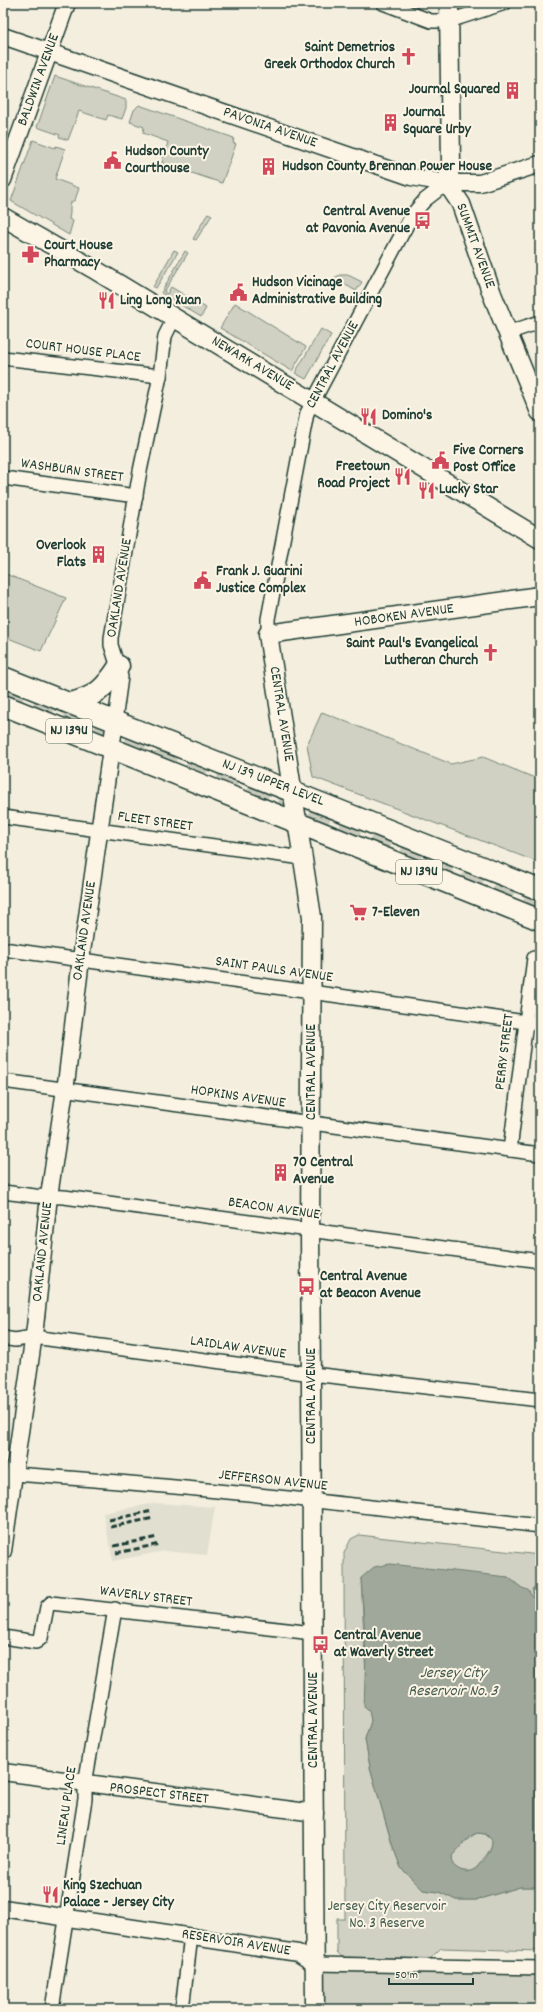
<svg xmlns="http://www.w3.org/2000/svg" width="543" height="2012" viewBox="0 0 543 2012" font-family="Dekko,sans-serif">
	<style>
		.built { fill: #e1dfd0 }
		.green { fill: #d0d1c2; stroke: #78877b }
		.water { fill: #a0a89b; stroke: #6c7d72; fill-rule: evenodd }
		.lines { fill: none; stroke-linecap: round; stroke-linejoin: round }
		.motorway-tunnel { stroke: #c9cbbc; stroke-width: 22; stroke-dasharray: 22 11; stroke-linecap: butt }
		.minor-casing { stroke: #1f3d34; stroke-width: 16 }
		.tertiary-casing { stroke: #1f3d34; stroke-width: 19 }
		.secondary-casing { stroke: #1f3d34; stroke-width: 21 }
		.primary-casing { stroke: #1f3d34; stroke-width: 23 }
		.minor { stroke: #fcf5e5; stroke-width: 13 }
		.tertiary { stroke: #fcf5e5; stroke-width: 16 }
		.secondary { stroke: #fcf5e5; stroke-width: 18 }
		.primary { stroke: #fcf5e5; stroke-width: 20 }
		.rail { stroke: #1f3d34; stroke-width: 3; stroke-dasharray: 6 3; stroke-linecap: butt }
		.labels { text-anchor: middle; dominant-baseline: central; stroke-width: 4; stroke-linejoin: round; paint-order: stroke }
		.shield { fill: #fcf5e5; stroke: #617469; stroke-width: 1 }
		.shield-label { font-size: 14px; font-weight: bold; fill: #1f3d34 }
		.poi-label { font-size: 15px; font-weight: bold; fill: #1f3d34; stroke: #fcf5e5; text-anchor: start }
		.street-label { font-size: 15px; fill: #1f3d34; stroke: #fcf5e5 }
		.park-label { font-size: 15px; fill: #425b50; stroke: #fcf5e5 }
		.water-label { font-size: 16px; font-style: italic; fill: #465d53; stroke: #fcf5e5 }
	</style>
	<rect width="100%" height="100%" fill="#f3eede"/>
	<filter id="ink" filterUnits="userSpaceOnUse"><feTurbulence type="fractalNoise" baseFrequency=".025" numOctaves="2"/><feDisplacementMap in="SourceGraphic" scale="8" xChannelSelector="R" yChannelSelector="G"/><feConvolveMatrix kernelMatrix="1 2 1 2 8 2 1 2 1" color-interpolation-filters="sRGB"/></filter>
	<g filter="url(#ink)">
		<path class="built" d="M 155,1503 L 215,1507 L 207,1555 L 164,1551 L 113,1561 L 103,1513 Z"/>
		<g class="green">
			<path d="M 55,76 L 126,100 L 126,108 L 122,119 L 108,115 L 106,120 L 79,111 L 68,140 L 59,137 L 60,135 L 37,127 Z"/>
			<path d="M 139,105 L 234,138 L 233,143 L 236,144 L 222,183 L 162,163 L 168,142 L 143,133 L 144,127 L 130,122 L 134,110 Z"/>
			<path d="M 33,140 L 55,148 L 56,146 L 65,149 L 55,179 L 79,188 L 75,200 L 71,202 C 69,208 71,212 69,219 L 73,221 L 69,235 L 11,201 Z"/>
			<path d="M 208,213 L 212,215 L 196,240 L 193,239 Z"/>
			<path d="M 174,250 L 178,252 L 156,288 L 153,287 Z"/>
			<path d="M 185,251 L 188,253 L 164,292 L 167,294 L 171,287 L 206,308 L 201,317 L 161,293 Z"/>
			<path d="M 340,275 L 348,275 L 362,282 L 356,291 L 334,278 Z"/>
			<path d="M 235,303 L 306,347 L 292,371 L 220,328 Z"/>
			<path d="M 321,329 L 331,335 L 306,379 L 295,373 Z"/>
			<path d="M 3,573 L 66,598 L 41,651 L 3,636 Z"/>
			<path d="M 322,712 L 451,764 L 483,757 L 540,780 L 540,863 L 313,777 L 307,745 Z"/>
			<path d="M 359,1535 L 540,1555 L 540,1586 L 533,1588 L 533,1598 L 508,1577 L 361,1578 L 366,1678 L 371,1721 L 365,1739 L 370,1767 L 392,1844 L 401,1868 L 423,1890 L 439,1892 L 456,1900 L 476,1900 L 520,1887 L 540,1887 L 540,1951 L 441,1948 L 430,1959 L 342,1957 L 337,1952 L 337,1919 L 345,1919 L 344,1553 L 351,1539 Z"/>
			<path d="M 477,1833 L 485,1834 L 492,1840 C 493,1847 488,1853 483,1859 C 481,1862 478,1866 475,1869 C 468,1874 450,1870 451,1859 C 452,1851 471,1836 477,1833 Z"/>
			<path d="M 323,1968 L 540,1972 L 540,2009 L 323,2009 Z"/>
		</g>
		<path class="water" d="M 390,1564 L 508,1577 L 522,1588 L 528,1590 L 533,1598 L 534,1596 L 532,1589 L 540,1586 L 540,1887 L 520,1887 L 476,1900 L 456,1900 L 439,1892 L 423,1890 L 401,1868 L 392,1844 L 370,1767 L 365,1739 L 371,1721 L 369,1710 L 364,1706 L 366,1653 L 361,1578 L 374,1567 ZM 477,1833 L 486,1834 L 492,1840 C 493,1850 479,1871 467,1872 C 462,1872 457,1868 453,1865 L 452,1856 L 470,1836 Z"/>
		<g class="lines">
			<path class="motorway-tunnel" d="M 3,690 L 540,903"/>
			<defs>
				<g id="minor">
					<path d="M 383,3 L 431,21 L 449,21 L 505,3"/>
					<path d="M 507,333 L 540,322"/>
					<path d="M 3,358 L 160,376"/>
					<path d="M 3,478 L 136,496"/>
					<path d="M 268,634 L 268,619 L 307,413 L 412,215 L 425,200 L 447,183"/>
					<path d="M 115,721 L 121,677 L 111,645 L 111,638 L 140,471 L 160,376 L 165,336 L 174,318"/>
					<path d="M 3,817 L 303,858"/>
					<path d="M 3,949 L 540,1024"/>
					<path d="M 3,1081 L 540,1154"/>
					<path d="M 510,1150 L 534,958"/>
					<path d="M 3,1192 L 35,1196 L 64,1197 L 540,1261"/>
					<path d="M 3,1338 L 15,1340 L 33,1337 L 312,1374 L 540,1400"/>
					<path d="M 3,1480 L 14,1474 C 190,1486 365,1506 540,1526"/>
					<path d="M 3,1637 L 36,1642 L 41,1638 L 47,1607 L 51,1603 L 313,1633"/>
					<path d="M 315,1964 L 540,1968"/>
					<path d="M 52,2009 L 85,1799 L 85,1784 L 115,1609"/>
					<path d="M 182,2009 L 191,1936"/>
				</g>
				<g id="tertiary">
					<path d="M 3,36 L 411,177 L 447,183 L 480,183 L 540,164"/>
					<path d="M 3,180 L 67,3"/>
					<path d="M 3,1551 L 35,1327 L 49,1196 L 67,1076 L 81,959 L 115,721"/>
					<path d="M 3,1772 L 315,1813"/>
					<path d="M 3,1908 L 298,1953 L 315,1964"/>
				</g>
				<g id="secondary">
					<path d="M 449,3 L 451,166 L 447,183 L 461,204 L 492,294 L 540,412"/>
					<path d="M 3,217 L 97,271 L 540,539"/>
					<path d="M 315,2009 L 310,1230 L 312,917 L 268,634 L 540,596"/>
				</g>
				<g id="primary">
					<path d="M 3,677 L 540,890"/>
					<path d="M 70,703 C 96,697 105,688 119,666"/>
					<path d="M 3,705 L 540,920"/>
				</g>
			</defs>
			<use href="#minor" class="minor-casing"/>
			<use href="#tertiary" class="tertiary-casing"/>
			<use href="#secondary" class="secondary-casing"/>
			<use href="#primary" class="primary-casing"/>
			<use href="#minor" class="minor"/>
			<use href="#tertiary" class="tertiary"/>
			<use href="#secondary" class="secondary"/>
			<use href="#primary" class="primary"/>
			<g class="rail">
				<path d="M 109,1520 L 153,1511"/>
				<path d="M 110,1527 L 154,1518"/>
				<path d="M 114,1546 L 158,1537"/>
				<path d="M 116,1553 L 160,1544"/>
			</g>
		</g>
	</g>
	<defs>
		<symbol id="church-bare" viewBox="-9 -9 18 18"><path d="M-1.2-6h2.4v3.5h3.3v2.4h-3.3V6h-2.4V-.1h-3.3v-2.4h3.3Z" fill="#d1495b" stroke="#fcf5e5" stroke-width="2.5" paint-order="stroke"/></symbol>
		<symbol id="building-bare" viewBox="-9 -9 18 18"><path d="M-4-6H4V6H1V3H-1V6H-4ZM-2.5-4.3h1.7v1.8h-1.7ZM.8-4.3h1.7v1.8H.8ZM-2.5-1h1.7V.8h-1.7ZM.8-1h1.7V.8H.8Z" fill="#d1495b" stroke="#fcf5e5" stroke-width="2.5" paint-order="stroke"/></symbol>
		<symbol id="civic-bare" viewBox="-9 -9 18 18"><path d="M-.6-6.5H3V-4.5H.6V-3L4-1V1h2V6H-6V1h2V-1L-.6-3ZM-1.2 2.5V6h2.4V2.5Z" fill="#d1495b" stroke="#fcf5e5" stroke-width="2.5" paint-order="stroke"/></symbol>
		<symbol id="bus-bare" viewBox="-9 -9 18 18"><path d="M-5-6H5V4H4V6H2V4H-2V6H-4V4H-5ZM-3.5-4V0h7V-4ZM-3.5 1.2v1.5H-2V1.2ZM2 1.2v1.5H3.5V1.2Z" fill="#d1495b" stroke="#fcf5e5" stroke-width="2.5" paint-order="stroke"/></symbol>
		<symbol id="pharmacy-bare" viewBox="-9 -9 18 18"><path d="M-2-6h4v4h4v4h-4v4h-4v-4h-4v-4h4Z" fill="#d1495b" stroke="#fcf5e5" stroke-width="2.5" paint-order="stroke"/></symbol>
		<symbol id="restaurant-bare" viewBox="-9 -9 18 18"><path d="M-5-6h1v4h1v-4h1v4h1v-4h1v5L-1.5 .5V6h-2V.5L-5-1ZM5-6V6H3V1.5H1.5Q1.5-4 5-6Z" fill="#d1495b" stroke="#fcf5e5" stroke-width="2.5" paint-order="stroke"/></symbol>
		<symbol id="supermarket-bare" viewBox="-9 -9 18 18"><path d="M-6-5.5h2.5l.6 2H6L4.5 2H-2.5L-4.4-4H-6ZM-1.5 3.2a1.3 1.3 0 1 0 .1 0ZM3 3.2a1.3 1.3 0 1 0 .1 0Z" fill="#d1495b" stroke="#fcf5e5" stroke-width="2.5" paint-order="stroke"/></symbol>
	</defs>
	<g fill-rule="evenodd">
		<use href="#church-bare" x="396" y="44" width="25" height="25"/>
		<use href="#building-bare" x="500" y="78" width="25" height="25"/>
		<use href="#building-bare" x="378" y="110" width="25" height="25"/>
		<use href="#civic-bare" x="100" y="148" width="25" height="25"/>
		<use href="#building-bare" x="256" y="154" width="25" height="25"/>
		<use href="#bus-bare" x="410" y="208" width="25" height="25"/>
		<use href="#pharmacy-bare" x="18" y="242" width="25" height="25"/>
		<use href="#civic-bare" x="226" y="280" width="25" height="25"/>
		<use href="#restaurant-bare" x="94" y="288" width="25" height="25"/>
		<use href="#restaurant-bare" x="356" y="404" width="25" height="25"/>
		<use href="#civic-bare" x="428" y="448" width="25" height="25"/>
		<use href="#restaurant-bare" x="390" y="464" width="25" height="25"/>
		<use href="#restaurant-bare" x="414" y="478" width="25" height="25"/>
		<use href="#building-bare" x="86" y="542" width="25" height="25"/>
		<use href="#civic-bare" x="190" y="568" width="25" height="25"/>
		<use href="#church-bare" x="478" y="640" width="25" height="25"/>
		<use href="#supermarket-bare" x="346" y="900" width="25" height="25"/>
		<use href="#building-bare" x="268" y="1160" width="25" height="25"/>
		<use href="#bus-bare" x="294" y="1274" width="25" height="25"/>
		<use href="#bus-bare" x="308" y="1632" width="25" height="25"/>
		<use href="#restaurant-bare" x="38" y="1882" width="25" height="25"/>
	</g>
	<g class="labels">
		<g class="shield">
			<rect x="46" y="719" width="46" height="24" rx="3"/>
			<rect x="396" y="860" width="46" height="24" rx="3"/>
		</g>
		<g class="shield-label">
			<text x="69" y="731">NJ 139U</text>
			<text x="419" y="872">NJ 139U</text>
		</g>
		<g class="poi-label">
			<text x="395" y="48" text-anchor="end">Saint Demetrios<tspan x="395" dy="17">Greek Orthodox Church</tspan></text>
			<text x="500" y="90" text-anchor="end">Journal Squared</text>
			<text x="403" y="113">Journal<tspan x="403" dy="17">Square Urby</tspan></text>
			<text x="125" y="152">Hudson County<tspan x="125" dy="17">Courthouse</tspan></text>
			<text x="282" y="167">Hudson County Brennan Power House</text>
			<text x="410" y="212" text-anchor="end">Central Avenue<tspan x="410" dy="17">at Pavonia Avenue</tspan></text>
			<text x="44" y="246">Court House<tspan x="44" dy="17">Pharmacy</tspan></text>
			<text x="252" y="283">Hudson Vicinage<tspan x="252" dy="17">Administrative Building</tspan></text>
			<text x="120" y="301">Ling Long Xuan</text>
			<text x="382" y="416">Domino's</text>
			<text x="453" y="451">Five Corners<tspan x="453" dy="17">Post Office</tspan></text>
			<text x="390" y="467" text-anchor="end">Freetown<tspan x="390" dy="17">Road Project</tspan></text>
			<text x="439" y="490">Lucky Star</text>
			<text x="86" y="546" text-anchor="end">Overlook<tspan x="86" dy="17">Flats</tspan></text>
			<text x="216" y="572">Frank J. Guarini<tspan x="216" dy="17">Justice Complex</tspan></text>
			<text x="478" y="644" text-anchor="end">Saint Paul's Evangelical<tspan x="478" dy="17">Lutheran Church</tspan></text>
			<text x="372" y="913">7-Eleven</text>
			<text x="293" y="1163">70 Central<tspan x="293" dy="17">Avenue</tspan></text>
			<text x="320" y="1277">Central Avenue<tspan x="320" dy="17">at Beacon Avenue</tspan></text>
			<text x="334" y="1636">Central Avenue<tspan x="334" dy="17">at Waverly Street</tspan></text>
			<text x="63" y="1886">King Szechuan<tspan x="63" dy="17">Palace - Jersey City</tspan></text>
		</g>
		<g class="street-label">
			<text transform="translate(39 80) rotate(-70)">BALDWIN AVENUE</text>
			<text transform="translate(270 128) rotate(19)">PAVONIA AVENUE</text>
			<text transform="translate(475 246) rotate(70)">SUMMIT AVENUE</text>
			<text transform="translate(83 351) rotate(7)">COURT HOUSE PLACE</text>
			<text transform="translate(252 364) rotate(31)">NEWARK AVENUE</text>
			<text transform="translate(333 365) rotate(-62)">CENTRAL AVENUE</text>
			<text transform="translate(72 471) rotate(8)">WASHBURN STREET</text>
			<text transform="translate(120 588) rotate(-81)">OAKLAND AVENUE</text>
			<text transform="translate(404 616) rotate(-8)">HOBOKEN AVENUE</text>
			<text transform="translate(281 714) rotate(81)">CENTRAL AVENUE</text>
			<text transform="translate(273 783) rotate(21)">NJ 139 UPPER LEVEL</text>
			<text transform="translate(155 822) rotate(8)">FLEET STREET</text>
			<text transform="translate(85 931) rotate(-82)">OAKLAND AVENUE</text>
			<text transform="translate(274 970) rotate(8)">SAINT PAULS AVENUE</text>
			<text transform="translate(505 1052) rotate(-83)">PERRY STREET</text>
			<text transform="translate(312 1072) rotate(-90)">CENTRAL AVENUE</text>
			<text transform="translate(238 1097) rotate(8)">HOPKINS AVENUE</text>
			<text transform="translate(274 1209) rotate(8)">BEACON AVENUE</text>
			<text transform="translate(43 1252) rotate(-84)">OAKLAND AVENUE</text>
			<text transform="translate(238 1348) rotate(8)">LAIDLAW AVENUE</text>
			<text transform="translate(312 1396) rotate(-90)">CENTRAL AVENUE</text>
			<text transform="translate(273 1481) rotate(6)">JEFFERSON AVENUE</text>
			<text transform="translate(146 1597) rotate(7)">WAVERLY STREET</text>
			<text transform="translate(314 1720) rotate(-90)">CENTRAL AVENUE</text>
			<text transform="translate(159 1794) rotate(7)">PROSPECT STREET</text>
			<text transform="translate(67 1806) rotate(-82)">LINEAU PLACE</text>
			<text transform="translate(236 1943) rotate(9)">RESERVOIR AVENUE</text>
		</g>
		<g class="park-label">
			<text x="387" y="1907">Jersey City Reservoir<tspan x="387" dy="17">No. 3 Reserve</tspan></text>
		</g>
		<g class="water-label">
			<text x="453" y="1673">Jersey City<tspan x="453" dy="18">Reservoir No. 3</tspan></text>
		</g>
	</g>
	<rect width="543" height="2012" fill="none" stroke="#fcf5e5" stroke-width="16"/>
	<rect x="8" y="8" width="527" height="1996" fill="none" stroke="#1f3d34" stroke-width="1.5" filter="url(#ink)"/>
	<path d="M389 1978v6h84v-6" fill="none" stroke="#1f3d34" stroke-width="2"/>
	<text x="395" y="1978" font-size="12" fill="#1f3d34" stroke="#fcf5e5" stroke-width="3" paint-order="stroke">50 m</text>
</svg>
